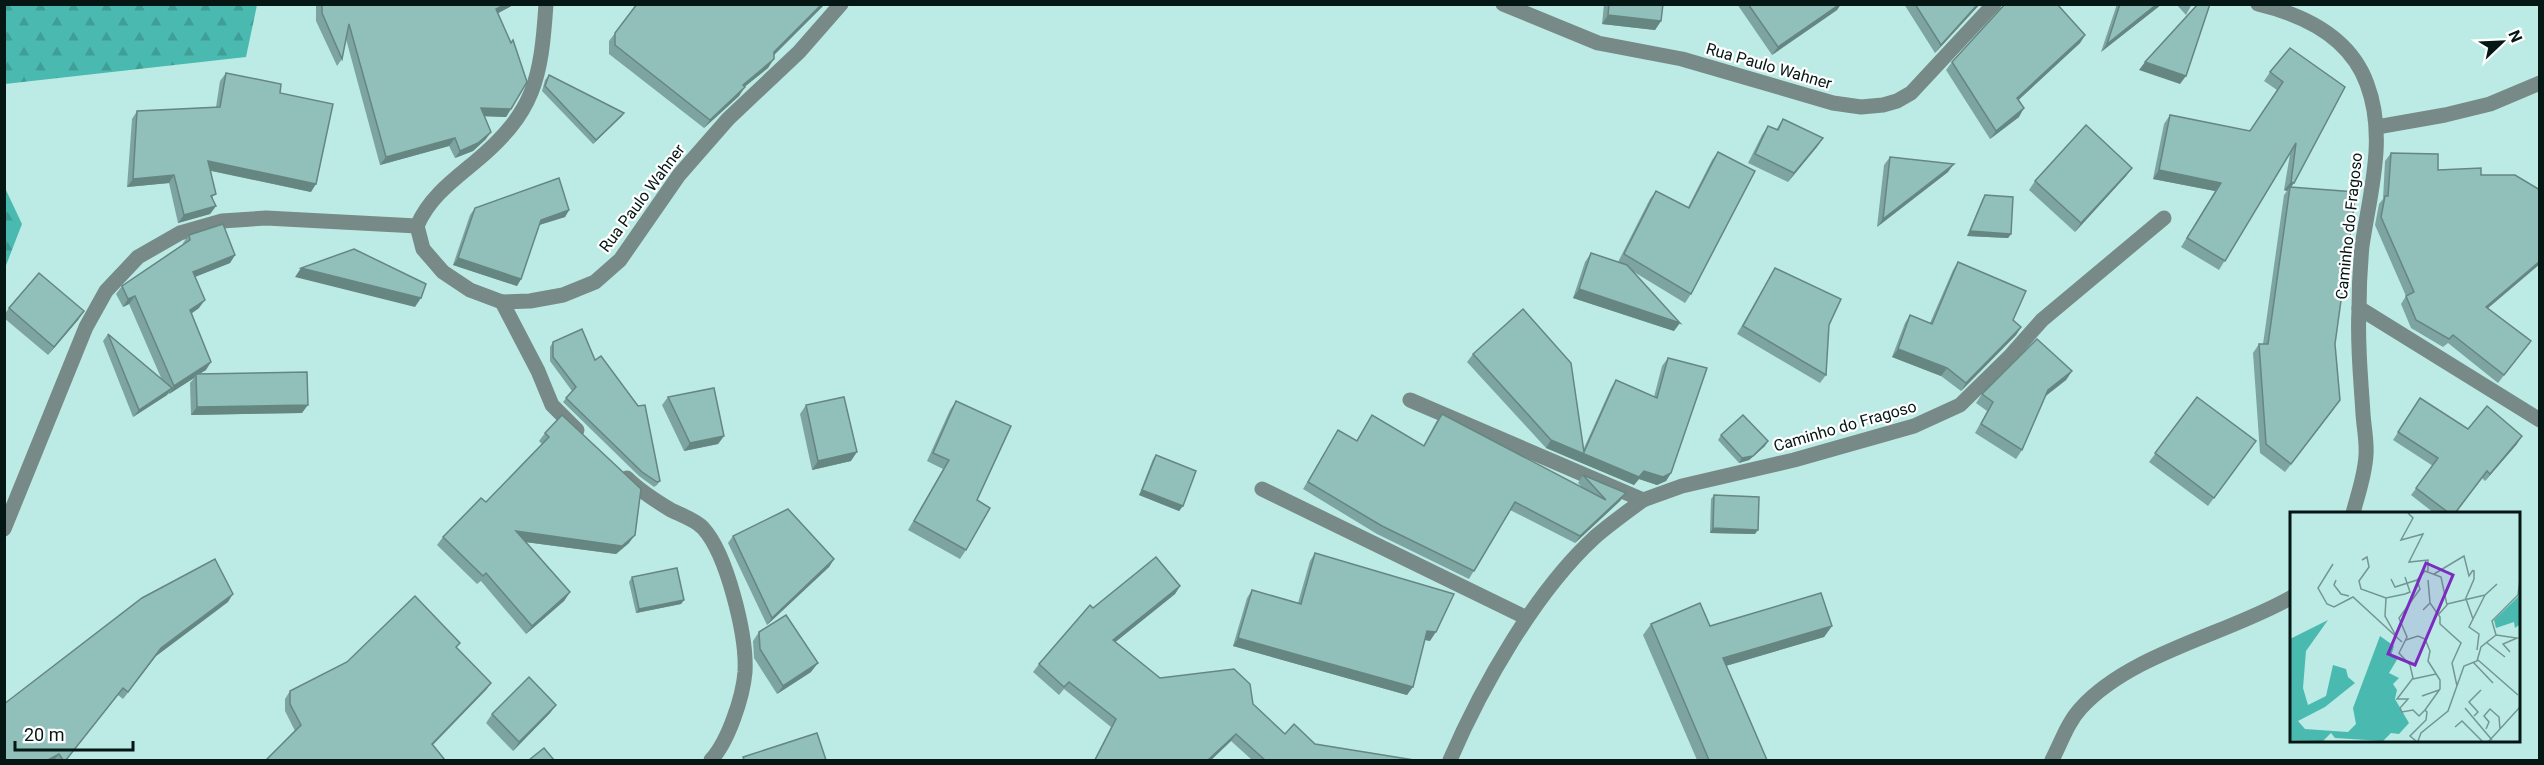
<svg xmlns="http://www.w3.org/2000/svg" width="2544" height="765" viewBox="0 0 2544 765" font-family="Roboto,sans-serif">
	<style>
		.forest { fill: url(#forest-firs) }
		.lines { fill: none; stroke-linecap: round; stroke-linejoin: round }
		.minor { stroke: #778a88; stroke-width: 15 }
		.wall { fill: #7da4a0 }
		.shaded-wall { fill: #668682 }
		.building { fill: #91bfba; stroke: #668682; stroke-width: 1.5 }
		.labels { text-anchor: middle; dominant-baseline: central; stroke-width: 4.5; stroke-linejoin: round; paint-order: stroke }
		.street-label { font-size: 16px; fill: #051715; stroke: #fff }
		.inset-road { fill: none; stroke: #739692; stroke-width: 1.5 }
		.view { fill: #7b2cbf; fill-opacity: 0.15; stroke: #7b2cbf; stroke-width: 3 }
		.inset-edge { fill: none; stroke: #051715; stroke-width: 3 }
	</style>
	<defs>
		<pattern id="forest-firs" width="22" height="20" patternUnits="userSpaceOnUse" patternTransform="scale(1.5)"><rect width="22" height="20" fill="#4abab0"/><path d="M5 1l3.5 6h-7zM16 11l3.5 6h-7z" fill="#3f9f96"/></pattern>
	</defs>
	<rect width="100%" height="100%" fill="#bcebe6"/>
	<g class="forest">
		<path d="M 4,5 L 5,4 L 257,5 L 246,57 L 5,84 Z"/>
		<path d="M 5,188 L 22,224 L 5,268 L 4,188 Z"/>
	</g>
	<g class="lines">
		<g class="minor">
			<path d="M 1503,4 L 1598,43 L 1682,59 L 1833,103 L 1861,107 L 1883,105 L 1897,101 L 1911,93 L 1994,4"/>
			<path d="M 2258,4 C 2304,15 2350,37 2367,84 C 2387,137 2370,192 2362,246 C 2360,267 2359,289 2359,310 C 2357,345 2361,379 2363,414 C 2364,428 2367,442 2366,455 C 2365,475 2358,494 2353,513"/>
			<path d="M 2377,127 L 2445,115 L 2490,104 L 2540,83"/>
			<path d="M 417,226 L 423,249 L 443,272 L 470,290 L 502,302 L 530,301 L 563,295 L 595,282 L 620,260 L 679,175 L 728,119 L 799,52 L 841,4"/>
			<path d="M 417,226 C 429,198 452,181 475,162 C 535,112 541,79 546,4"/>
			<path d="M 502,302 L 538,371 L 552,405 L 577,430"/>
			<path d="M 2359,308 L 2540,420"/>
			<path d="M 1410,400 L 1643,500 L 1682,486 L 1794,460 L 1914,426 L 1960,405 L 2011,355 L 2042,320 L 2164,218"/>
			<path d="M 627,478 C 639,490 656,501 671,510 C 681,515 696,520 703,528 C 727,554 747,636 745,672 C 743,697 728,742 711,760"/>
			<path d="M 1262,489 L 1527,618"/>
			<path d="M 4,529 L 86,327 L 106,291 L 138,257 L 180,233 L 222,221 L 266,218 L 417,226"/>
			<path d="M 1450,760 C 1482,686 1535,592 1595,537 C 1610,524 1627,512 1643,500"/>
			<path d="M 2052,760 C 2061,743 2067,723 2081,708 C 2131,653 2228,634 2292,597"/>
		</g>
	</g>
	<g class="wall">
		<path d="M 316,4 L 515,4 L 498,13 L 511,109 L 506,117 L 484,116 L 486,139 L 473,151 L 455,158 L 449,146 L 380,165 L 346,39 L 342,59 L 337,66 L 316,21 Z"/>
		<path d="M 637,4 L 825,4 L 774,55 L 768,68 L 744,87 L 739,96 L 704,128 L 609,54 L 609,41 Z"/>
		<path d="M 1604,4 L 1663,4 L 1661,21 L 1655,30 L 1602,24 Z"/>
		<path d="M 1737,4 L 1841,4 L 1837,10 L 1772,55 Z"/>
		<path d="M 1904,4 L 1980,4 L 1935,53 Z"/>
		<path d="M 2002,4 L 2057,4 L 2085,35 L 2080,43 L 2018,100 L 2019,117 L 1990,139 L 1946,70 L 1952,62 L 2002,8 Z"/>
		<path d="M 2117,4 L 2162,4 L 2101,52 Z"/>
		<path d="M 2176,4 L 2192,4 L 2186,15 Z"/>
		<path d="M 2270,72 L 2345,87 L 2291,187 L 2335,344 L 2334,409 L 2285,472 L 2260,453 L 2253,353 L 2259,344 L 2263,344 L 2284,195 L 2287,191 L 2284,190 L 2290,154 L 2219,270 L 2181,247 L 2215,191 L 2153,179 L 2164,124 L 2170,115 L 2250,131 L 2277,90 L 2264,81 Z"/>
		<path d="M 226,73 L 280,93 L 311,192 L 211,171 L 213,199 L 216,206 L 210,214 L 178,223 L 169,183 L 127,187 L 132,119 L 137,111 L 216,107 L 220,81 Z"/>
		<path d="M 549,75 L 624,113 L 621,117 L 593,144 L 542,91 L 545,80 Z"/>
		<path d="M 1783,119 L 1823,138 L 1788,182 L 1748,163 L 1762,135 L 1768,126 L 1776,130 Z"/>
		<path d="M 1718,152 L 1691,294 L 1685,303 L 1634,272 L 1674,331 L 1573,298 L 1585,262 L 1591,253 L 1618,262 L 1650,199 L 1656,191 L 1688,207 L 1712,160 Z"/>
		<path d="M 2391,153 L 2438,170 L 2488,308 L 2531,341 L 2498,383 L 2448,343 L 2443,347 L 2411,328 L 2401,304 L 2406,296 L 2375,225 L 2379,204 L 2383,199 L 2385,161 Z"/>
		<path d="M 1890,157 L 1948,172 L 1877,227 L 1884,165 Z"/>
		<path d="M 2132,168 L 2126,176 L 2075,232 L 2029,190 L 2035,181 Z"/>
		<path d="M 1985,195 L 2011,234 L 2008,238 L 1967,236 L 1982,200 Z"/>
		<path d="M 475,208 L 569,210 L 565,217 L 539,225 L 521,279 L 517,286 L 453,265 L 470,215 Z"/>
		<path d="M 189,235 L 235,255 L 230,263 L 195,277 L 199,308 L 192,313 L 206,370 L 199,374 L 302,413 L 191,415 L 190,383 L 194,378 L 169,394 L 168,393 L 167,395 L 133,417 L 103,341 L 108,334 L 162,380 L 129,304 L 123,307 L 116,294 L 122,286 L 183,244 L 183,243 Z"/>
		<path d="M 1958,262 L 2013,320 L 2021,327 L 2016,335 L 1961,391 L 1941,376 L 1892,357 L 1905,323 L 1910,315 L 1930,323 L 1953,270 Z"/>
		<path d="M 1775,268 L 1826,375 L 1820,383 L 1737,334 L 1770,276 Z"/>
		<path d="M 9,308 L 84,311 L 78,320 L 48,355 L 4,318 L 4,315 Z"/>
		<path d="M 553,342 L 595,360 L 660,481 L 657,485 L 654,487 L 639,476 L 563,402 L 572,391 L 550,361 L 550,347 Z"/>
		<path d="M 1473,354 L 1584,448 L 1611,388 L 1616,380 L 1654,397 L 1662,366 L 1668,358 L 1671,473 L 1666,481 L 1657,485 L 1639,479 L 1634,485 L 1546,448 L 1467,362 Z"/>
		<path d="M 2072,371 L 2066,380 L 2045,396 L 2022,450 L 2016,459 L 1975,433 L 1987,411 L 1976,403 L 1982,394 Z"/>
		<path d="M 668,397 L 724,436 L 718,444 L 684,451 L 662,405 Z"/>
		<path d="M 2197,397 L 2256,441 L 2208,506 L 2149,462 Z"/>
		<path d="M 2420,398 L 2468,429 L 2517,444 L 2485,481 L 2482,478 L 2456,513 L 2434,513 L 2411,495 L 2433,466 L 2393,440 Z"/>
		<path d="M 956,401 L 977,500 L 966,550 L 960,559 L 908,530 L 943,469 L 927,461 L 950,410 Z"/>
		<path d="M 806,405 L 851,461 L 812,470 L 800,414 Z"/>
		<path d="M 1442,414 L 1583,488 L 1578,483 L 1583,475 L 1626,493 L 1620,501 L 1575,543 L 1510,510 L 1469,579 L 1377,534 L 1303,489 L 1338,430 L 1356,441 L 1372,415 L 1423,446 L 1436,422 Z"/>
		<path d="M 562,415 L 629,543 L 616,554 L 525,542 L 570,592 L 564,601 L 526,634 L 481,581 L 477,584 L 437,545 L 443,537 L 486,502 L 542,444 L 539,441 L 545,433 Z"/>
		<path d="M 1721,435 L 1765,446 L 1749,460 L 1739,463 L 1718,440 Z"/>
		<path d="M 1156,455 L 1183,506 L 1179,511 L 1139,495 L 1153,459 Z"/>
		<path d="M 1714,495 L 1755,534 L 1710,533 L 1711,499 Z"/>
		<path d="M 733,536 L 834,559 L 829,567 L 767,625 L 728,543 Z"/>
		<path d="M 1315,553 L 1430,641 L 1425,640 L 1407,695 L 1233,646 L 1247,598 L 1252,590 L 1298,603 L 1310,561 Z"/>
		<path d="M 632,577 L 684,600 L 681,604 L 636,613 L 629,582 Z"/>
		<path d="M 1180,586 L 1175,594 L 1115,642 L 1160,678 L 1253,704 L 1285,734 L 1315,744 L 1414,760 L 1252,760 L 1231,741 L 1211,760 L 1094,760 L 1111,727 L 1064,689 L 1059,695 L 1033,672 L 1039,664 Z"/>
		<path d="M 228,602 L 156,656 L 123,699 L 118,695 L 66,760 L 4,760 Z"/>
		<path d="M 1651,624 L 1710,626 L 1832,626 L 1824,637 L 1726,666 L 1767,760 L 1697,760 L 1643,635 Z"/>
		<path d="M 759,632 L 811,672 L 777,694 L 754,658 L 753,641 Z"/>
		<path d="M 456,648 L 491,683 L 486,690 L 295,731 L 285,711 L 285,699 L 290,691 Z"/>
		<path d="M 556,705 L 550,713 L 513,751 L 486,723 L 492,714 Z"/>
	</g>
	<g class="shaded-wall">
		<path d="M 506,4 L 515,4 L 491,17 L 496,9 Z"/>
		<path d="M 822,4 L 825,4 L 768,61 L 774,52 Z"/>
		<path d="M 1840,4 L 1841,4 L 1837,10 L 1772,55 L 1778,47 Z"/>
		<path d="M 1978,4 L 1980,4 L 1935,53 L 1941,45 Z"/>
		<path d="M 2157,4 L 2162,4 L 2101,52 L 2107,44 Z"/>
		<path d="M 1608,15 L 1661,21 L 1655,30 L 1602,24 Z"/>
		<path d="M 2085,35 L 2080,43 L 2011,107 L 2017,98 Z"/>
		<path d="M 774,59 L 768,68 L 737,93 L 743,85 Z"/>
		<path d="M 2145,62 L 2186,76 L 2180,84 L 2139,70 Z"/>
		<path d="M 745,87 L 739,96 L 704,128 L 710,120 Z"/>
		<path d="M 481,108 L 511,109 L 506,117 L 476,116 Z"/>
		<path d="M 2024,108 L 2019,117 L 1990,139 L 1996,131 Z"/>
		<path d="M 624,113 L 621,117 L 593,144 L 596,140 Z"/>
		<path d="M 491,132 L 486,139 L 473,151 L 455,158 L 460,151 Z"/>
		<path d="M 455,138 L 449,146 L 380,165 L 386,157 Z"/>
		<path d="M 1823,138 L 1817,147 L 1788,182 L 1794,173 Z"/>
		<path d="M 208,161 L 316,184 L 311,192 L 203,169 Z"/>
		<path d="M 1954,164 L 1948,172 L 1877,227 L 1883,219 Z"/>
		<path d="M 2132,168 L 2126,176 L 2075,232 L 2081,223 Z"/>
		<path d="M 2159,170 L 2221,183 L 2215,191 L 2153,179 Z"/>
		<path d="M 174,175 L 169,183 L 127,187 L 133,179 Z"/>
		<path d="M 2291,182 L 2294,183 L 2289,190 L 2290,187 L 2287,191 L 2284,190 Z"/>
		<path d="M 216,206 L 210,214 L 178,223 L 184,215 Z"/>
		<path d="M 569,210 L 565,217 L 536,226 L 541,220 Z"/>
		<path d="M 1970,231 L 2011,234 L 2008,238 L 1967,236 Z"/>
		<path d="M 235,255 L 230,263 L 187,280 L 193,272 Z"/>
		<path d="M 458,258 L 521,279 L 517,286 L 453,265 Z"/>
		<path d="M 2540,261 L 2540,264 L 2480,315 L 2486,307 Z"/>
		<path d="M 301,268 L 421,298 L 415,307 L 295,277 Z"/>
		<path d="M 1579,289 L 1680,323 L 1674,331 L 1573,298 Z"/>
		<path d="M 135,296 L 129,304 L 123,307 L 128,299 Z"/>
		<path d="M 205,300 L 199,308 L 185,318 L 190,310 Z"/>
		<path d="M 84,311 L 78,320 L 48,355 L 54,347 Z"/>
		<path d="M 2021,327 L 2016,335 L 1961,391 L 1966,383 Z"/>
		<path d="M 1898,349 L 1947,368 L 1941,376 L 1892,357 Z"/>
		<path d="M 211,362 L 206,370 L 196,376 L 196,374 L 194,378 L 169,394 L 174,386 Z"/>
		<path d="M 2072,371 L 2066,380 L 2042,399 L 2048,390 Z"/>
		<path d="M 172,388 L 167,395 L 133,417 L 139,410 Z"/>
		<path d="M 308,405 L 302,413 L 191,415 L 197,407 Z"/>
		<path d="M 724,436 L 718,444 L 684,451 L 690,443 Z"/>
		<path d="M 2522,436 L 2517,444 L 2485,481 L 2490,474 Z"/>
		<path d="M 1551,440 L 1644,471 L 1671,473 L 1666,481 L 1657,485 L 1639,479 L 1634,485 L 1546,448 Z"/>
		<path d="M 1768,441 L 1765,446 L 1749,460 L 1739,463 L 1742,458 Z"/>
		<path d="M 857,452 L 851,461 L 812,470 L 818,461 Z"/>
		<path d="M 1142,490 L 1183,506 L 1179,511 L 1139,495 Z"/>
		<path d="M 1626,493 L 1620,501 L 1575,543 L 1580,536 Z"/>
		<path d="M 1713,528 L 1758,530 L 1755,534 L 1710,533 Z"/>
		<path d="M 516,531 L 635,535 L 629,543 L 616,554 L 510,540 Z"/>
		<path d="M 834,559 L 829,567 L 767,625 L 772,618 Z"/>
		<path d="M 1180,586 L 1175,594 L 1108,648 L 1113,640 Z"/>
		<path d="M 570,592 L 564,601 L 526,634 L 532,626 Z"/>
		<path d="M 233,594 L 228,602 L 156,656 L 123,699 L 161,648 Z"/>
		<path d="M 684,600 L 681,604 L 636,613 L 639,609 Z"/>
		<path d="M 1832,626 L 1824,637 L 1715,669 L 1723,658 Z"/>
		<path d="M 1427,631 L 1436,632 L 1430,641 L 1421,639 Z"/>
		<path d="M 1238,638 L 1413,687 L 1407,695 L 1233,646 Z"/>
		<path d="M 818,663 L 811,672 L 777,694 L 783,686 Z"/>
		<path d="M 491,683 L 486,690 L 426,752 L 432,744 Z"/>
		<path d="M 556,705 L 550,713 L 513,751 L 519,742 Z"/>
		<path d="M 1236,734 L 1231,741 L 1211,760 L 1208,760 Z"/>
		<path d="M 59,754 L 54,760 L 48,760 Z"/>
	</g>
	<g class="building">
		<path d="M 322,4 L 506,4 L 496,9 L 511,43 L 513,40 L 527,82 L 511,109 L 481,108 L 491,132 L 478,143 L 460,151 L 455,138 L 386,157 L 349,24 L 342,59 L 322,13 Z"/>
		<path d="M 637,4 L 822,4 L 774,52 L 774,59 L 743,85 L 745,87 L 710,120 L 615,45 L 615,33 Z"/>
		<path d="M 1609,4 L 1663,4 L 1661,21 L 1608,15 Z"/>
		<path d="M 1748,4 L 1840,4 L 1778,47 Z"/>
		<path d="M 1915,4 L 1978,4 L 1941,45 Z"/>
		<path d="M 2005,4 L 2057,4 L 2085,35 L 2017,98 L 2024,108 L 1996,131 L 1952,62 Z"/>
		<path d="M 2120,4 L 2157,4 L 2107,44 Z"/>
		<path d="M 2198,4 L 2210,4 L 2186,76 L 2145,62 Z"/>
		<path d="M 2290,48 L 2345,87 L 2294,183 L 2291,182 L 2296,143 L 2225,261 L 2187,238 L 2221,183 L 2159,170 L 2170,115 L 2250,131 L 2283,82 L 2270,72 Z"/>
		<path d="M 226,73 L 281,84 L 280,93 L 333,104 L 316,184 L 208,161 L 216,194 L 211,196 L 216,206 L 184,215 L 174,175 L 133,179 L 137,111 L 220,107 Z"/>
		<path d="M 549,75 L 624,113 L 596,140 L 545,86 Z"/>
		<path d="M 1783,119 L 1823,138 L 1794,173 L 1755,154 L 1768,126 L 1778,130 Z"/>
		<path d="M 2086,125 L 2132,168 L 2081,223 L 2035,181 Z"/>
		<path d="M 1718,152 L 1755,171 L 1691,294 L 1624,254 L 1656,191 L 1689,208 Z"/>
		<path d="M 2391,153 L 2438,154 L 2438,170 L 2481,168 L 2481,175 L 2515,175 L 2540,190 L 2540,261 L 2486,307 L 2531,341 L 2504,375 L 2453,335 L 2449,339 L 2416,320 L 2406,296 L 2414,292 L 2381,217 L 2385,196 L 2388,196 Z"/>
		<path d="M 1890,157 L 1954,164 L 1883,219 Z"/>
		<path d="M 559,178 L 569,210 L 541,220 L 521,279 L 458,258 L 475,208 Z"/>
		<path d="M 2290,187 L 2356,192 L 2335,344 L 2340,400 L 2291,464 L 2266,444 L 2259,344 L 2268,344 Z"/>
		<path d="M 1985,195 L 2013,197 L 2011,234 L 1970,231 Z"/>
		<path d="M 223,224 L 235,255 L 193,272 L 205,300 L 190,310 L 211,362 L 174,386 L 135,296 L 128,299 L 122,286 L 190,240 L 189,235 Z"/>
		<path d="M 354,249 L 426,284 L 421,298 L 301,268 Z"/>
		<path d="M 1591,253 L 1627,265 L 1680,323 L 1579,289 Z"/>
		<path d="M 1958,262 L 2026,291 L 2013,320 L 2021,327 L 1966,383 L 1947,368 L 1898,349 L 1910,315 L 1932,324 Z"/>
		<path d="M 1775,268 L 1841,299 L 1829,325 L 1826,375 L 1743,326 Z"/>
		<path d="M 39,273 L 84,311 L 54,347 L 9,308 Z"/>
		<path d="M 1523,309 L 1571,363 L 1584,452 L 1616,380 L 1657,398 L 1668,358 L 1707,368 L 1671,473 L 1663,477 L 1644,471 L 1639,477 L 1551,440 L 1473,354 Z"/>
		<path d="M 582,329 L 595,360 L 601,356 L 638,406 L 645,405 L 660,481 L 657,482 L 642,472 L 566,398 L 576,387 L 553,357 L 553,342 Z"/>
		<path d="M 108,334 L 172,388 L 139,410 Z"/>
		<path d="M 2037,339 L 2072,371 L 2048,390 L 2022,450 L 1981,424 L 1993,402 L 1982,394 Z"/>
		<path d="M 307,372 L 308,405 L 197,407 L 196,374 Z"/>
		<path d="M 714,388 L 724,436 L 690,443 L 668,397 Z"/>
		<path d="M 844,397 L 857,452 L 818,461 L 806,405 Z"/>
		<path d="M 2197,397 L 2256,441 L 2214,498 L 2155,453 Z"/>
		<path d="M 2420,398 L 2468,429 L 2487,406 L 2522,436 L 2490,474 L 2487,471 L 2455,513 L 2449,513 L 2416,488 L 2438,458 L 2398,432 Z"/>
		<path d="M 956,401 L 1011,426 L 977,500 L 990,508 L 966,550 L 914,521 L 949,460 L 933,453 Z"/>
		<path d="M 1442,414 L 1606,500 L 1583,475 L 1626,493 L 1580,536 L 1515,502 L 1474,571 L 1382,526 L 1308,482 L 1338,430 L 1357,441 L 1372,415 L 1424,446 Z"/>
		<path d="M 562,415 L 641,489 L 635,535 L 622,546 L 516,531 L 570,592 L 532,626 L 486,573 L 483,576 L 443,537 L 481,498 L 486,502 L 549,437 L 545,433 Z"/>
		<path d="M 1743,415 L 1768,441 L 1753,456 L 1742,458 L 1721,435 Z"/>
		<path d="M 1156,455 L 1196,471 L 1183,506 L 1142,490 Z"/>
		<path d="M 1714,495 L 1759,497 L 1758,530 L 1713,528 Z"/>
		<path d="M 788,509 L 834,559 L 772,618 L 733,536 Z"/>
		<path d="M 1315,553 L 1454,594 L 1436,632 L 1427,631 L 1413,687 L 1238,638 L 1252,590 L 1301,604 Z"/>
		<path d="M 1156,557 L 1180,586 L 1113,640 L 1160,678 L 1234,669 L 1250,684 L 1253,704 L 1285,734 L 1294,724 L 1315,744 L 1414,760 L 1265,760 L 1236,734 L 1208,760 L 1095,760 L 1116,719 L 1069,682 L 1064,687 L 1039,664 L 1090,605 L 1093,608 Z"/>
		<path d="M 215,559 L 233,594 L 161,648 L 128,692 L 123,688 L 66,760 L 63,760 L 59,754 L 48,760 L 4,760 L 4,704 L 142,598 Z"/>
		<path d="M 677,568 L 684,600 L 639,609 L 632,577 Z"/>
		<path d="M 1821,593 L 1832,626 L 1723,658 L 1767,760 L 1709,760 L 1651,624 L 1700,603 L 1710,626 Z"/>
		<path d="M 415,596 L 460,643 L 456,647 L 491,683 L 432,744 L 445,760 L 266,760 L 301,725 L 290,704 L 290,691 L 347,662 Z"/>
		<path d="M 786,615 L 818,663 L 783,686 L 760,649 L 759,632 Z"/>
		<path d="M 529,677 L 556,705 L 519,742 L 492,714 Z"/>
		<path d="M 817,733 L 826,760 L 744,760 L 743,757 Z"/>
		<path d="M 544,748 L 554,760 L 529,760 Z"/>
	</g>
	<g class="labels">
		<g class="street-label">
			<text transform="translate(1769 66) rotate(16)">Rua Paulo Wahner</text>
			<text transform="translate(642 198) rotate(-53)">Rua Paulo Wahner</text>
			<text transform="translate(2349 226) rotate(-84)">Caminho do Fragoso</text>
			<text transform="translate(1845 426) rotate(-16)">Caminho do Fragoso</text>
		</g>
	</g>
	<g transform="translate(2290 512)">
		<rect width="230" height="230" fill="#bcebe6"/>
		<path d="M 229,84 L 229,113 L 225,116 L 224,110 L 206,116 L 204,108 ZM 38,108 L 16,139 L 13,176 L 18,193 L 36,184 L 43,153 L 56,157 L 58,165 L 65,171 L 35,195 L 8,209 L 15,217 L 58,220 L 66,212 L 63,196 L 90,124 L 104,134 L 101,144 L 108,146 L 99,161 L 109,166 L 103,172 L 107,178 L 105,187 L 119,211 L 109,222 L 101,221 L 93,229 L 45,226 L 41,221 L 33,229 L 0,228 L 0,127 Z" fill="#4abab0"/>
		<path class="inset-road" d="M 118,1 L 123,6 L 111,28 L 133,22 L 119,50 L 138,48 L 138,59M 72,48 L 77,45 L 79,55 L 69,69 L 71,77 L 96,86 L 115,82 L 120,80 L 115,65M 43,52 L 28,76 L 37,92 L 44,95 L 63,85 L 112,130M 144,62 L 174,44 L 179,64 L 183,58M 101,67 L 105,75 L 127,68 L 135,59 L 151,65 L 157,93 L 148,103M 46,68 L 44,73 L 51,82 L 59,84M 96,86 L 95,104 L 105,122M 176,87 L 183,107M 175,88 L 184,67 L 184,58M 140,91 L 150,105 L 150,112 L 171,131 L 162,151 L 167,174M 157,92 L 195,83 L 207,72M 133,98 L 140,91 L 138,68M 206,123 L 202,109 L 228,83 L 230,68M 206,123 L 227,126 L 213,132 L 220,140M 116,128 L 128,124 L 135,127 L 140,139 L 138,149 L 150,168 L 150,177 L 135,198M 196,130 L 215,145M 187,138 L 189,122 L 179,115 L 195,83M 188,148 L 228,183M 183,150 L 203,171M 123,167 L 146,162M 132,184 L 149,178M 175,196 L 202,228M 184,204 L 188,200 L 179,190 L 191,178M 165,215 L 172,209 L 192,229M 196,217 L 199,210 L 194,204 L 200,197 L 209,205 L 210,217M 126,229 L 120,224 L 136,208 L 137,200 L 135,198 L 129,204 L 123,198 L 112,200 L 110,196 L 118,187 L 107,187 L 123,166 L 120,153 L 109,141 L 117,125 L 109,106 L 130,77 L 127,68M 128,229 L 131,221 L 158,199 L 174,154 L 187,149 L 191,135 L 206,123M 199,229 L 230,195"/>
		<path class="view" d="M 136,51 L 163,63 L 125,153 L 98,142 Z"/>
		<rect width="230" height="230" class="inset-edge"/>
	</g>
	<rect width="2544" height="765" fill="none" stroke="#051715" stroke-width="12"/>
	<g transform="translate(2502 42) rotate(67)" stroke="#ffffff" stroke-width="4.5" paint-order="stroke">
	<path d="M0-4.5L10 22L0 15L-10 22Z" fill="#051715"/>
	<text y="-9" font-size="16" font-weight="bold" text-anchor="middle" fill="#051715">N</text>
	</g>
	<path d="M15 741v9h118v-9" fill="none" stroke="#051715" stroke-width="3"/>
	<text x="24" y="741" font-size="18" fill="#051715" stroke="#ffffff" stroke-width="4.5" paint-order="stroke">20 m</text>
</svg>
